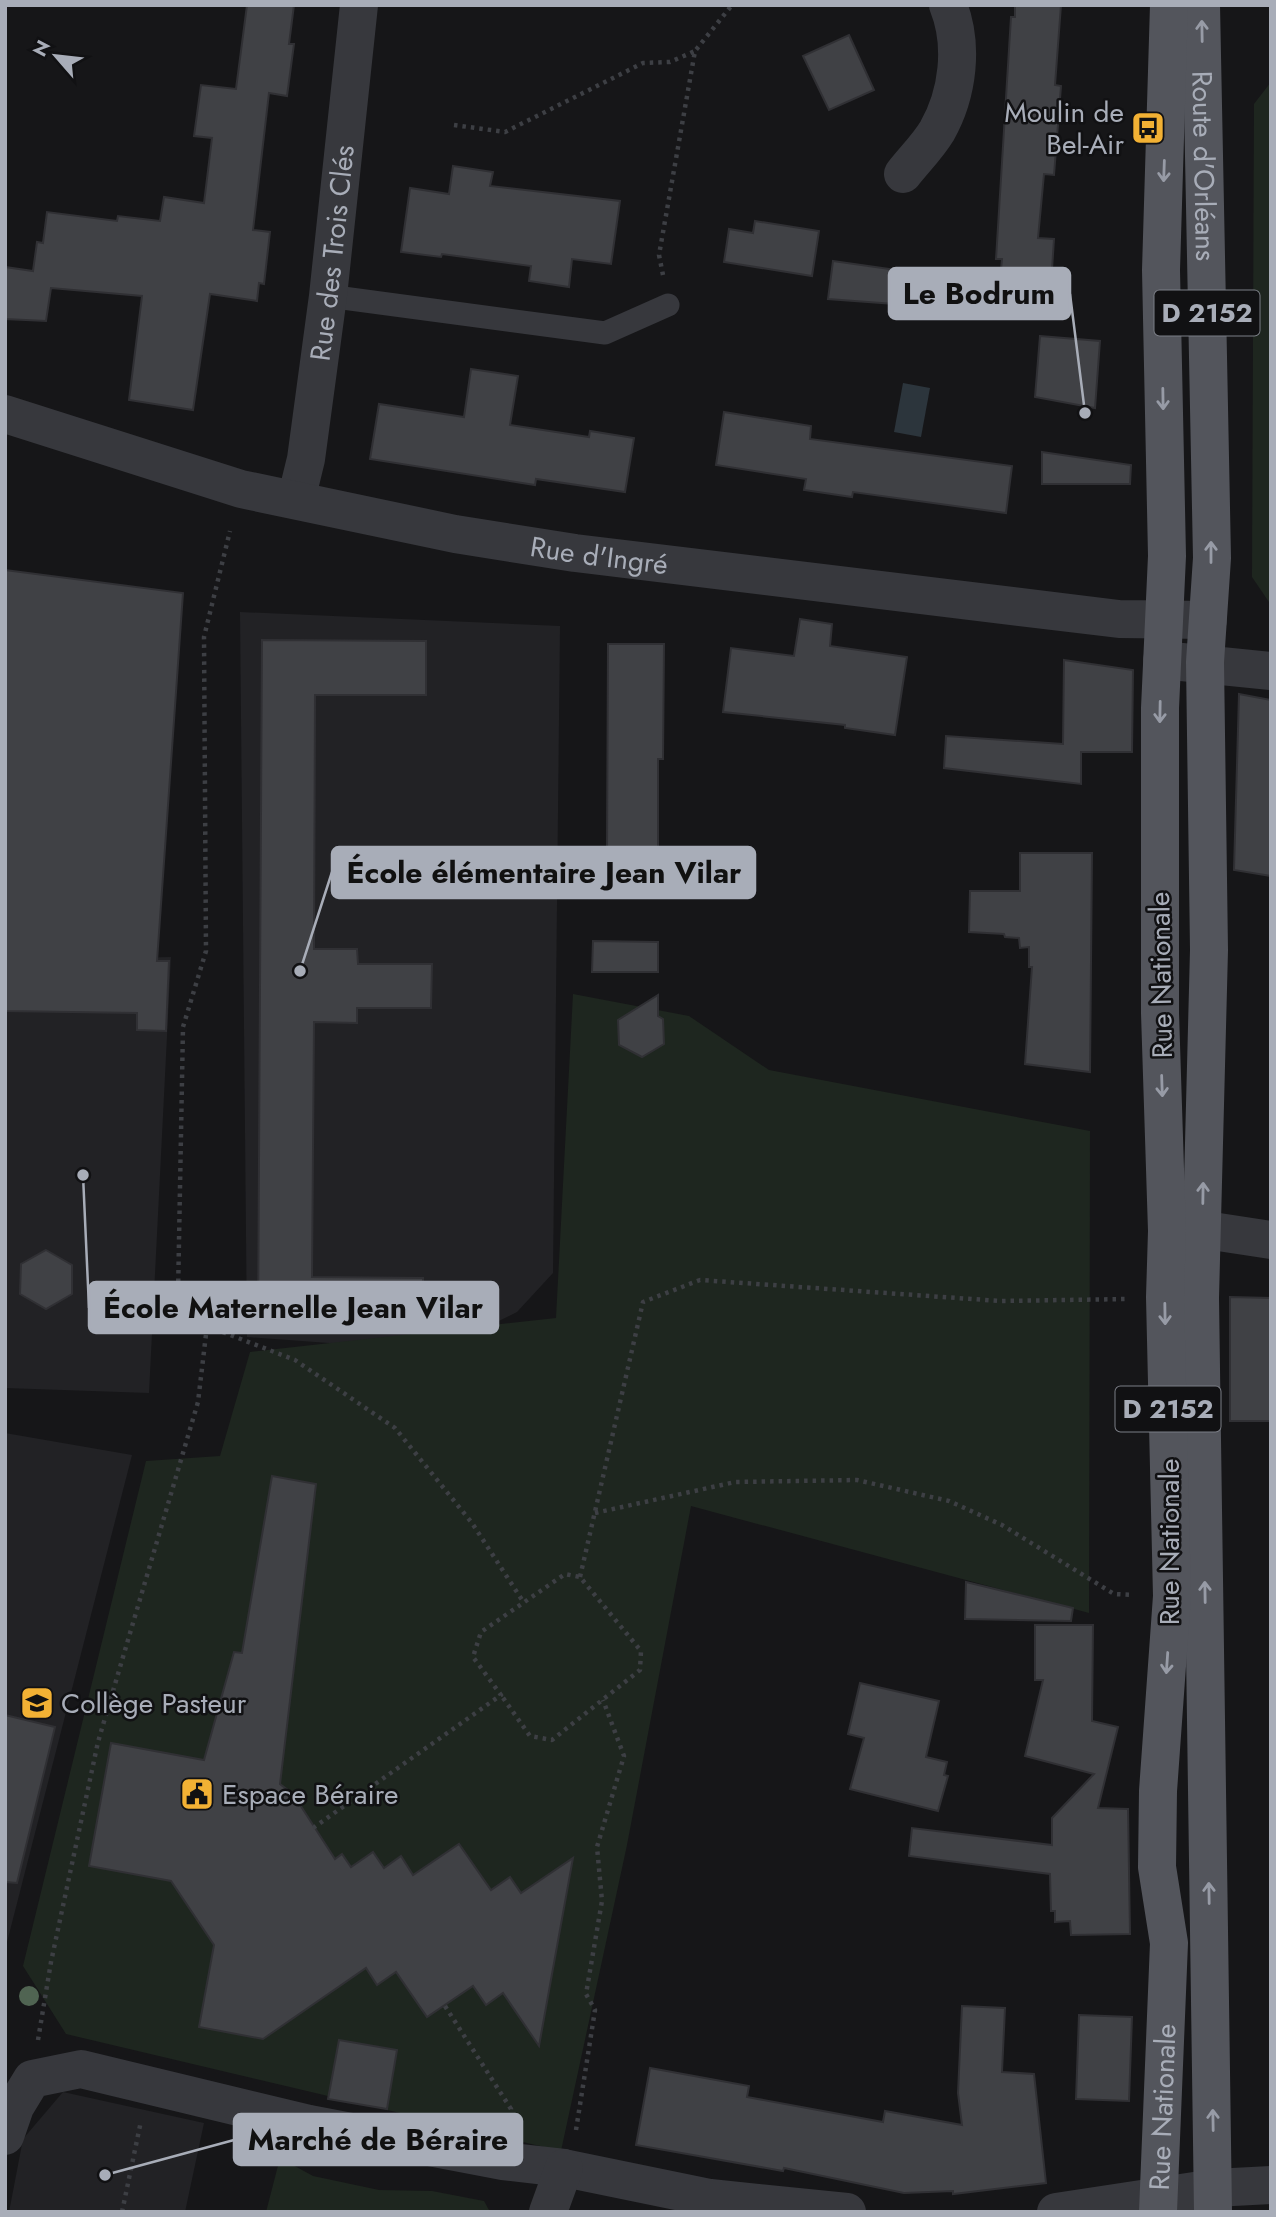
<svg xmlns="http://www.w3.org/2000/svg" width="1276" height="2217" viewBox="0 0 1276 2217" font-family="Jost,sans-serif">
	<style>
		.built { fill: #222225 }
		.green { fill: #1e261f }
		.water { fill: #2c353c }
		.building { fill: #404145; stroke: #303034; stroke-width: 2 }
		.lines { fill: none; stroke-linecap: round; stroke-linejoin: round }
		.path { stroke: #3d3f44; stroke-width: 4.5; stroke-dasharray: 3.5 5; stroke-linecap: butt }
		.service { stroke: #37383d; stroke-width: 23 }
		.minor { stroke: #37383d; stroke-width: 38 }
		.tertiary { stroke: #37383d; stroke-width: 38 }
		.primary { stroke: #53555c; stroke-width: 38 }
		.tree { fill: #506452 }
		.oneway { stroke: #979ba6 }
		.labels { text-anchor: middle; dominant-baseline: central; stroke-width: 5; stroke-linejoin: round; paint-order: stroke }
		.shield { fill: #111113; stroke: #7b7e86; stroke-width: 2 }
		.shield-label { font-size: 26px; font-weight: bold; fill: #a8adb8 }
		.poi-label { font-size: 28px; fill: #a8adb8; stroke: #111113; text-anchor: start }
		.street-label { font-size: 28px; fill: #a8adb8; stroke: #111113 }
		.leader { fill: none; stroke: #a8adb8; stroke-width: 2.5 }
		.callout-dot { fill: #a8adb8; stroke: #111113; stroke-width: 2.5 }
		.callout { fill: #a8adb8; stroke: #a8adb8; stroke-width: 2.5 }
		.callout-label { font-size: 30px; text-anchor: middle; font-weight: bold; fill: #111 }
	</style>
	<rect width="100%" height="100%" fill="#161618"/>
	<g class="built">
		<path d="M 240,612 L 560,626 L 553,1273 L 517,1312 L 438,1351 L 247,1337 Z"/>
		<path d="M 171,957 L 149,1393 L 5,1388 L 5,961 Z"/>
		<path d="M 5,1433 L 132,1455 L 5,1950 Z"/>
		<path d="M 63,2092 L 204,2123 L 185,2212 L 9,2212 L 23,2139 Z"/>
	</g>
	<g class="green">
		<path d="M 1271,82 L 1271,605 L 1252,577 L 1254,104 Z"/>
		<path d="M 573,994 L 689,1016 L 769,1070 L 1090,1131 L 1089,1613 L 691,1506 L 627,1845 L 561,2151 L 66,2034 L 23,1966 L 146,1461 L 220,1456 L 250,1352 L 556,1318 Z"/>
		<path d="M 280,2158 L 313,2176 L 379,2190 L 432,2191 L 484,2201 L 490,2212 L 266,2212 Z"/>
	</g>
	<path class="water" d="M 903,383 L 930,388 L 921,437 L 894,432 Z"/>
	<g class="building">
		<path d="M 247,5 L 294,5 L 289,44 L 294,44 L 287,96 L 269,93 L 253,230 L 270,232 L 264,284 L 259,283 L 257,301 L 210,294 L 193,410 L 129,400 L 142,296 L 51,288 L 46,321 L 5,319 L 5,267 L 33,271 L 37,242 L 43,243 L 47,212 L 117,221 L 118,216 L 160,221 L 164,197 L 204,203 L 212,138 L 194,136 L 201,85 L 236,89 Z"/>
		<path d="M 1015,5 L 1061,5 L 1055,85 L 1061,86 L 1054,175 L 1044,174 L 1038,238 L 1054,239 L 1051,285 L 1000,281 L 1002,259 L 996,259 L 1011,17 L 1015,17 Z"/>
		<path d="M 849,35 L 874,90 L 829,110 L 803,56 Z"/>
		<path d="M 453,166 L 493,172 L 490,186 L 620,201 L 611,264 L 572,259 L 569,287 L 529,281 L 531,266 L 442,254 L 441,257 L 401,252 L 410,188 L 449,194 Z"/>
		<path d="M 755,221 L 819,231 L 812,276 L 724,262 L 729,229 L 753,233 Z"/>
		<path d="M 833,261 L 925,274 L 921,306 L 828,299 Z"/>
		<path d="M 1040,336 L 1100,341 L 1095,408 L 1035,397 Z"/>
		<path d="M 471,369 L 518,376 L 510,425 L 589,437 L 590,431 L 634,438 L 625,492 L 536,479 L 535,485 L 370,459 L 379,404 L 464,417 Z"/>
		<path d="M 724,412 L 811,426 L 810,439 L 1012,466 L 1006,513 L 853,492 L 852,497 L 804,490 L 806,479 L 716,465 Z"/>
		<path d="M 1042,452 L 1131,465 L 1130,484 L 1042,484 Z"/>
		<path d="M 5,570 L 183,593 L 157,961 L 169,961 L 166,1031 L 137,1030 L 137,1013 L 5,1011 Z"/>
		<path d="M 800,619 L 832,624 L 830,646 L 907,657 L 895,735 L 845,728 L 845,725 L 723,712 L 731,648 L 794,656 Z"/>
		<path d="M 262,640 L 426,641 L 426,695 L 315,695 L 314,949 L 357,949 L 358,964 L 432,964 L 431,1008 L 357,1008 L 357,1023 L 314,1022 L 312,1277 L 423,1278 L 423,1332 L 258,1331 Z"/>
		<path d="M 608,644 L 664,644 L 663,759 L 658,759 L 658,853 L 607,853 Z"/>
		<path d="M 1064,660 L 1133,670 L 1132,752 L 1081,752 L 1081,784 L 944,768 L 946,736 L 1063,744 Z"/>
		<path d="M 1239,694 L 1271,700 L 1271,876 L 1234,870 Z"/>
		<path d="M 1020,853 L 1092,853 L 1090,1072 L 1025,1064 L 1032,967 L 1029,967 L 1029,947 L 1020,948 L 1019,938 L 1005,937 L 1004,934 L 969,932 L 970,891 L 1020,891 Z"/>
		<path d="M 593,941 L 658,942 L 658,972 L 592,972 Z"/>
		<path d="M 658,995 L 658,1016 L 663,1019 L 664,1044 L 642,1057 L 619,1045 L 618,1020 Z"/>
		<path d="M 46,1250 L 72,1265 L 72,1294 L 46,1309 L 20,1294 L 21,1264 Z"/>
		<path d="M 1230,1297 L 1271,1298 L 1271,1421 L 1230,1421 Z"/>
		<path d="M 272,1476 L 316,1484 L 280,1784 L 293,1794 L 335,1859 L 342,1854 L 351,1867 L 373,1852 L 384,1868 L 401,1856 L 413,1875 L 459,1844 L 491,1890 L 510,1877 L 521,1893 L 573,1858 L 539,2046 L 503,1993 L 486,2005 L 473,1986 L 427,2017 L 396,1972 L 377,1985 L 366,1968 L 263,2039 L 199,2027 L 214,1945 L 171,1881 L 89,1866 L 111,1743 L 204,1760 L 234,1652 L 242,1653 Z"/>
		<path d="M 966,1582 L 1073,1608 L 1071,1621 L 965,1619 Z"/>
		<path d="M 1035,1625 L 1093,1625 L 1092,1721 L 1118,1727 L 1098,1808 L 1128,1809 L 1130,1934 L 1071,1935 L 1070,1921 L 1055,1922 L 1055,1911 L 1051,1911 L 1050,1874 L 909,1856 L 912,1828 L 1052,1845 L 1052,1818 L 1094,1774 L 1025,1756 L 1043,1680 L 1035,1680 Z"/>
		<path d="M 860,1683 L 939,1701 L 926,1757 L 947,1762 L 944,1775 L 948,1776 L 938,1811 L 850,1789 L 864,1738 L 848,1734 Z"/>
		<path d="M 5,1715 L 55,1727 L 17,1883 L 5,1882 Z"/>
		<path d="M 962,2006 L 1005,2008 L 1002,2072 L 1034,2074 L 1046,2183 L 953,2194 L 953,2191 L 904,2193 L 784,2168 L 783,2171 L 636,2145 L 650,2068 L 749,2086 L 747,2097 L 883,2122 L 885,2111 L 962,2125 L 958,2093 Z"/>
		<path d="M 1079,2015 L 1132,2017 L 1129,2101 L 1076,2099 Z"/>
		<path d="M 339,2040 L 397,2050 L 387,2109 L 328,2099 Z"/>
	</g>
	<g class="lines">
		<g class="path">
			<path d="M 454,125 L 505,132 L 643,63 L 670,62 L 695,51"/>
			<path d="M 663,275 L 659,255 L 695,51 L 732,5"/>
			<path d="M 207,1326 L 295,1360 L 395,1428 L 472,1523 L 524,1603"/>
			<path d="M 595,1513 L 735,1482 L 857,1480 L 949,1501 L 1002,1525 L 1114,1594 L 1133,1595"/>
			<path d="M 580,1577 L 643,1302 L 700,1280 L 1000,1301 L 1129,1299"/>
			<path d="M 313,1828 L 501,1695 L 473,1657 L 481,1632 L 565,1574 L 580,1577 L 641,1651 L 640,1670 L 552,1740 L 530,1736 L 501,1695"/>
			<path d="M 445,2006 L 511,2109 L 509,2122"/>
			<path d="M 38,2040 L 51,1962 L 98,1742 L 198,1402 L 207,1326 L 178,1295 L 183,1027 L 206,951 L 204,637 L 230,531"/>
			<path d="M 576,2130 L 595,2010 L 586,1994 L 602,1901 L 597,1847 L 624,1756 L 603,1700"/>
			<path d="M 122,2212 L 141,2121"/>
		</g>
		<path class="service" d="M 328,296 L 605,333 L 668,305"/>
		<g class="minor">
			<path d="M 903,174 C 914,160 928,146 937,131 C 958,94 964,45 948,5"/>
			<path id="s1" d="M 296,500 L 306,459 L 328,296 L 359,5"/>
			<path d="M 1162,660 L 1271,671"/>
			<path d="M 1169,1231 L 1212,1231 L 1271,1240"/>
			<path d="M 5,2136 L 15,2107 L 32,2079 L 81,2069 L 309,2124 L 503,2161 L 564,2168 L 710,2198 L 847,2212"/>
			<path d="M 548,2212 L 564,2168"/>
			<path d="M 1056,2212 L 1214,2188 L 1271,2185"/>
		</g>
		<path class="tertiary" id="s2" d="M 5,414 L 241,489 L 455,534 L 575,553 L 1119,619 L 1208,620"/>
		<g class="primary">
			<path id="s3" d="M 1201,5 L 1212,558 L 1205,662 L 1209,950 L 1200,1298 L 1213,2212"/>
			<path id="s4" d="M 1158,2212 L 1169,1943 L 1157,1867 L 1158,1791 L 1172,1596 L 1165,1297 L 1167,1231 L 1160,1013 L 1160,708 L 1167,556 L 1161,270 L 1169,5"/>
		</g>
	</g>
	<circle class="tree" cx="29" cy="1996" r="10"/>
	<defs><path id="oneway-shaft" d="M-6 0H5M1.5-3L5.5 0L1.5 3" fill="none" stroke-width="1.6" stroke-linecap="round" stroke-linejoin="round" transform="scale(1.75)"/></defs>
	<g class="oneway">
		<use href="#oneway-shaft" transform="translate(1202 31) rotate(-91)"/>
		<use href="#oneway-shaft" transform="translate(1164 171) rotate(92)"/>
		<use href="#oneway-shaft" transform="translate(1163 399) rotate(89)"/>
		<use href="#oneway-shaft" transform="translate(1211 552) rotate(-90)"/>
		<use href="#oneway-shaft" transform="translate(1160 712) rotate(91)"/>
		<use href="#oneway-shaft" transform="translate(1162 1086) rotate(88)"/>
		<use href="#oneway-shaft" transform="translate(1203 1193) rotate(-89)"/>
		<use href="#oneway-shaft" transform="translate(1165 1314) rotate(89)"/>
		<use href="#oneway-shaft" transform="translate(1205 1592) rotate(-91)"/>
		<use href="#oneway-shaft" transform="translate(1167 1663) rotate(94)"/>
		<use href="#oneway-shaft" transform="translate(1209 1893) rotate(-91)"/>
		<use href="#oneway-shaft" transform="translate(1213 2120) rotate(-91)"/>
	</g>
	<defs>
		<symbol id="bus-square" viewBox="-11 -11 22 22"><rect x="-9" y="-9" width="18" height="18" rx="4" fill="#f2b134" stroke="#111113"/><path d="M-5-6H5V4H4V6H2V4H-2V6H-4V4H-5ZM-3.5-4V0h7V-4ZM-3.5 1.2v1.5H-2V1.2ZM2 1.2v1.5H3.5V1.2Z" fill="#111"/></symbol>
		<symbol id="school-square" viewBox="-11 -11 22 22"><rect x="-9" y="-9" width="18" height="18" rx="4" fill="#f2b134" stroke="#111113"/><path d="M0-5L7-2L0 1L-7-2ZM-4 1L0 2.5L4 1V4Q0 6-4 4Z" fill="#111"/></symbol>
		<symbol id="civic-square" viewBox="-11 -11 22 22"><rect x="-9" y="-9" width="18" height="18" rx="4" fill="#f2b134" stroke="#111113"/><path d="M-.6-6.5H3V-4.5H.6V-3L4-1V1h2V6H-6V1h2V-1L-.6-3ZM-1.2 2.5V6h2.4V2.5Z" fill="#111"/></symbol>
	</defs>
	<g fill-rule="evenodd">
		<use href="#bus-square" x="1129" y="109" width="38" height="38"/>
		<use href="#school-square" x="18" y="1684" width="38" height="38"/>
		<use href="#civic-square" x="178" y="1775" width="38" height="38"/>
	</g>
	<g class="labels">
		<g class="shield">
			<rect x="1154.5" y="290.5" width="105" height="45" rx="5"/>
			<rect x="1115.5" y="1386.5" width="105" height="45" rx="5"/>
		</g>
		<g class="shield-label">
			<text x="1207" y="313">D 2152</text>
			<text x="1168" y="1409">D 2152</text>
		</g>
		<g class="poi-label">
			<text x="1124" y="112" text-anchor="end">Moulin de<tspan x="1124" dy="32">Bel-Air</tspan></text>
			<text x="61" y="1703">Collège Pasteur</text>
			<text x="222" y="1794">Espace Béraire</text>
		</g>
		<g class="street-label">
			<text stroke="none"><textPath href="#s3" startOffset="161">Route d'Orléans</textPath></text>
			<text stroke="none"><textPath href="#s1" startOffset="250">Rue des Trois Clés</textPath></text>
			<text stroke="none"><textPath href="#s2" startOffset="612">Rue d'Ingré</textPath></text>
			<text transform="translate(1161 975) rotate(-91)">Rue Nationale</text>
			<text transform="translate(1169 1542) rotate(-90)">Rue Nationale</text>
			<text stroke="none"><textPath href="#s4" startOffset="105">Rue Nationale</textPath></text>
		</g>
	</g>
	<path class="leader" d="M1085 413L1070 294M300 971L332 872M83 1175L89 1308M105 2175L234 2140"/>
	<g class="callout-dot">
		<circle cx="1085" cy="413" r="7"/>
		<circle cx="300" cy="971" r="7"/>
		<circle cx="83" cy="1175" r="7"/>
		<circle cx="105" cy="2175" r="7"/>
	</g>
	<g class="callout">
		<rect x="889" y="268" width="181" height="51" rx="7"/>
		<rect x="332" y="847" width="423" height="51" rx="7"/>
		<rect x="89" y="1282" width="409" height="51" rx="7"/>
		<rect x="234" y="2114" width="288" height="51" rx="7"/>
	</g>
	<g class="callout-label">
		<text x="979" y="304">Le Bodrum</text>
		<text x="544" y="883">École élémentaire Jean Vilar</text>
		<text x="293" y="1318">École Maternelle Jean Vilar</text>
		<text x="378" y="2150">Marché de Béraire</text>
	</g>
	<rect width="1276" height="2217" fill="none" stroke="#a8adb8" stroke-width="14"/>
	<g transform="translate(56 56) rotate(298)" stroke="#111113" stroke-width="5" paint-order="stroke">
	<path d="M0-5L12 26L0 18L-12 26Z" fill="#a8adb8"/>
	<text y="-10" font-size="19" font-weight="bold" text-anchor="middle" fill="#a8adb8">N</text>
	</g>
</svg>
